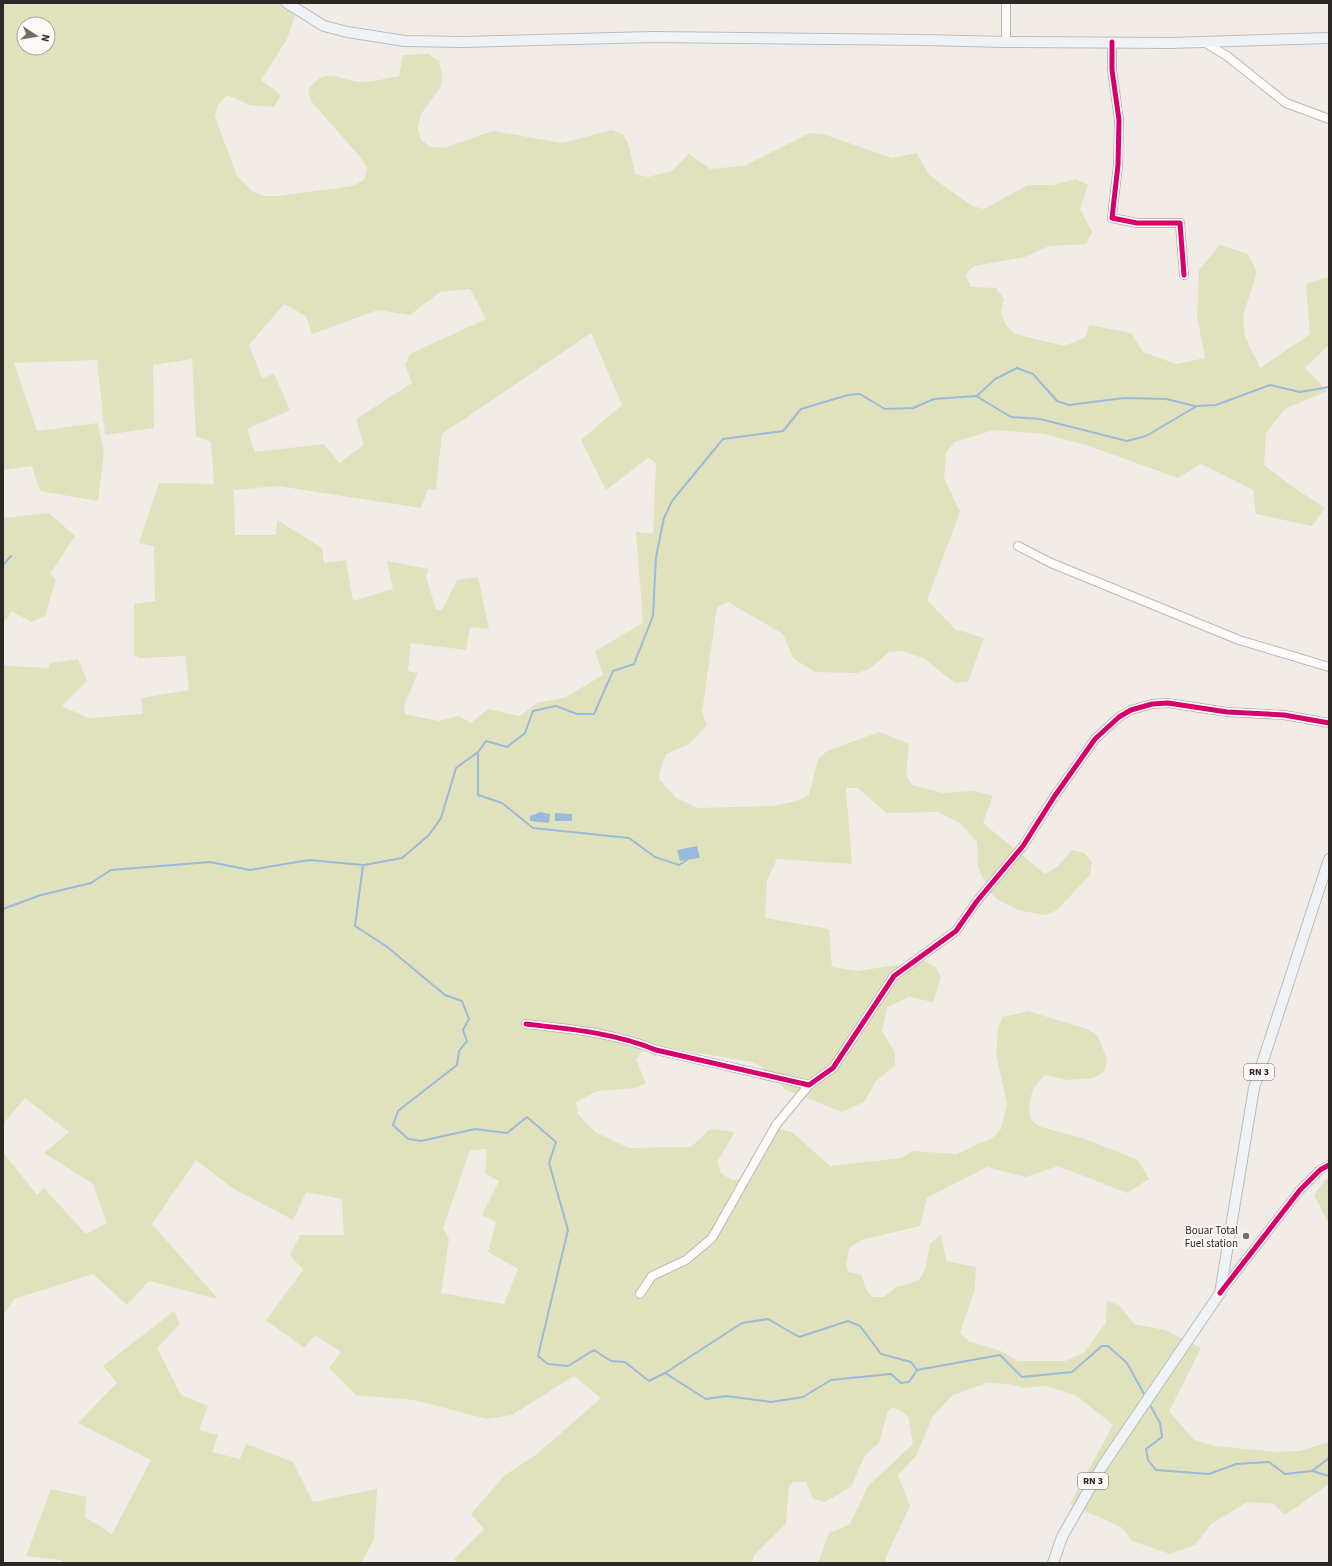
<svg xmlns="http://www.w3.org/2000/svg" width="1332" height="1566" viewBox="0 0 1332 1566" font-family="'Source Sans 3',sans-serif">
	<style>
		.green { fill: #dfe2bd; fill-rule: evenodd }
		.water { fill: #9cb9d9 }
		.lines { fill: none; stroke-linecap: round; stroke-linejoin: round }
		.stream { stroke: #9cb9d9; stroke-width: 2 }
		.minor-casing { stroke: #bdb8b4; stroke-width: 10 }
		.major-casing { stroke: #babdbf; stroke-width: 12 }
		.minor { stroke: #fdfcfb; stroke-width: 8 }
		.major { stroke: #f0f3f5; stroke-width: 10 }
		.cycleway-casing { stroke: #fef9f6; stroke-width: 8 }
		.cycleway { stroke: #d6006c; stroke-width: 5 }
		.poi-dot { fill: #716d69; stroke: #fef9f6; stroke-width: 1.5 }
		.labels { text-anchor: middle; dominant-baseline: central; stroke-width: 4; stroke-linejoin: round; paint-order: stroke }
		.shield { fill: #fef9f6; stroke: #6b6764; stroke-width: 1 }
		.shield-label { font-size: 10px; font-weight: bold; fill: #2c2825 }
		.poi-label { font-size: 11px; fill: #2c2825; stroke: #fef9f6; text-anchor: end }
	</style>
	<rect width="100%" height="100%" fill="#f2ece7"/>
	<g class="green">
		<path d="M 3,3 L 299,4 L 287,39 L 261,80 L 281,95 L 274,107 L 250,105 L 227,95 L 218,104 L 215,117 L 237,176 L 252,191 L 264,196 L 277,196 L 353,186 L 364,180 L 367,168 L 361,158 L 311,101 L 308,90 C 328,62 340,83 365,82 C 376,81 388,78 399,76 L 403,55 L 428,54 L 439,61 L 442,74 L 441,86 L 421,114 L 418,128 L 421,140 L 431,147 L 444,148 L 493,131 L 563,143 L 611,130 L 623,134 L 629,146 L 635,174 L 648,177 L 672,171 L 689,154 L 710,169 L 744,166 L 810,133 L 823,134 L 892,158 L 917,153 L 929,175 L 972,206 L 984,209 L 1028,185 L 1053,185 L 1076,179 L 1088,185 L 1080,209 L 1092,232 L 1086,244 L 1049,246 L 1025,257 L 974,266 L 965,275 L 971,287 L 996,288 L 1004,299 L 1001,312 L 1006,326 L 1015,334 L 1064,346 L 1086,337 L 1089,325 L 1131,333 L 1143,352 L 1176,364 L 1205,358 L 1197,316 L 1199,270 L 1220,245 L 1248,254 L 1257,272 L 1243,316 L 1245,337 L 1260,368 L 1310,334 L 1306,284 L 1329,277 L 1329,345 L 1305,368 L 1327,391 L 1285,409 L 1266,433 L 1264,465 L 1293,487 L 1325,508 L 1312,526 L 1256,514 L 1253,490 L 1201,464 L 1178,478 L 1086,445 L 1044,434 L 994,430 L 954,442 L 946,453 L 944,478 L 960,512 L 927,600 L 955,629 L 984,638 L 968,682 L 955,683 L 925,659 L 902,651 L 889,652 L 869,669 L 857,673 L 815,672 L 793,658 L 783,634 L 728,602 L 717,607 L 702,712 L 707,725 L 689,744 L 666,754 L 661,767 L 659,779 L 676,798 L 698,808 L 773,806 L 797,801 L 809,795 L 818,759 L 827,751 L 879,732 L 909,744 L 906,775 L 912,785 L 942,793 L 974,791 L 993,796 L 983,823 L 1045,874 L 1057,867 L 1072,850 L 1084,853 L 1092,862 L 1090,875 L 1057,910 L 1046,915 L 1021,911 L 998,900 L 989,891 L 978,867 L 977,842 L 960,823 L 938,812 L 886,813 L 858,788 L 846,788 L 852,864 L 777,859 L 767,880 L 765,918 L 829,929 L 832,967 L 857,971 L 925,961 L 936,967 L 941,978 L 933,1002 L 909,997 L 887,1007 L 882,1031 L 895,1053 L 895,1066 L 876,1081 L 864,1102 L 842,1112 L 784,1089 L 778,1077 L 753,1062 L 655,1046 L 643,1050 L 636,1060 L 646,1083 L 635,1088 L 597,1091 L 576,1102 L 578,1114 L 595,1132 L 629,1148 L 691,1147 L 710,1129 L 735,1132 L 717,1162 L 721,1174 L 733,1180 L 746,1178 L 756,1170 L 760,1145 L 767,1133 L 779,1129 L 792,1132 L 830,1166 L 901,1158 L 913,1151 L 956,1154 L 992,1138 L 1001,1129 L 1007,1104 L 996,1054 L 998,1028 L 1003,1017 L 1028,1011 L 1087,1029 L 1098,1036 L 1107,1059 L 1104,1072 L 1093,1078 L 1068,1080 L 1045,1075 C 1031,1088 1027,1101 1031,1120 L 1041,1127 L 1085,1139 L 1138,1160 L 1149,1179 L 1127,1193 L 1058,1166 L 1026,1177 L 987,1167 L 927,1198 L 920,1226 L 862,1240 L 849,1248 L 846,1266 L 849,1272 L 862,1275 L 865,1287 L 872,1297 L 884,1297 L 895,1288 L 919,1280 L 925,1270 L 930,1244 L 941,1234 L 946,1261 L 976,1267 L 975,1289 L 960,1333 L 970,1342 L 999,1350 L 1018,1361 L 1065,1361 L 1084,1353 L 1106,1322 L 1107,1301 L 1119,1305 L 1134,1324 L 1165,1330 L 1201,1348 L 1169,1411 L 1194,1440 L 1215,1446 L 1277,1452 L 1300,1451 L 1329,1442 L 1329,1484 L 1285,1515 L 1274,1504 L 1247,1502 L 1211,1524 L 1195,1545 L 1170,1554 L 1132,1541 L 1121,1527 L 1070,1504 L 1113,1425 L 1077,1396 L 1047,1386 L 1024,1388 L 1009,1384 L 987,1383 L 953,1395 L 933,1416 L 916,1456 L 898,1475 L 910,1506 L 885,1559 L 887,1563 L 818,1563 L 829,1533 L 850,1524 L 868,1486 L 913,1444 L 908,1416 L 893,1407 L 888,1411 L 879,1443 L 865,1455 L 851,1487 L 825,1502 L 813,1499 L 806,1482 L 793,1482 L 789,1487 L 786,1524 L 754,1555 L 752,1563 L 458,1563 L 454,1559 L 484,1529 L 471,1514 L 504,1476 L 537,1454 L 601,1398 L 574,1376 L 512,1415 L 487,1419 L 414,1400 L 356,1395 L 329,1368 L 341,1352 L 315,1335 L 304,1348 L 266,1320 L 303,1270 L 290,1255 L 300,1235 L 344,1235 L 342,1199 L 306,1192 L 293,1220 L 232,1188 L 196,1160 L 152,1224 L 218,1299 L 149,1281 L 127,1305 L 93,1274 L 14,1299 L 3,1316 L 3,1152 L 37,1195 L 44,1188 L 86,1234 L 107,1223 L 93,1184 L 44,1153 L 69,1132 L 25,1098 L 3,1124 L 3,664 L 8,666 L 49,668 L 50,663 L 78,659 L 87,681 L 62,706 L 88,718 L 143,714 L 141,698 L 189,690 L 185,656 L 140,658 L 134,655 L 134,604 L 155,601 L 154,546 L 139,543 L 159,483 L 214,484 L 211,442 L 196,436 L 192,359 L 153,365 L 154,428 L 105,435 L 97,360 L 14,363 L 37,431 L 98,423 L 104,453 L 98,501 L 40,491 L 32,466 L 3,470 ZM 24,24 L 48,24 L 48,48 L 24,48 ZM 470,289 L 486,319 L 410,354 L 405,365 L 412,383 L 356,419 L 364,445 L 339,463 L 324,444 L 255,452 L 247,429 L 290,410 L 274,374 L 262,378 L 249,345 L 284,304 L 306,316 L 312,334 L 378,310 L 410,315 L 440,292 ZM 591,333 L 622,405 L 581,440 L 606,490 L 648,458 L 656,463 L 653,534 L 636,532 L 643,623 L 595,651 L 603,675 L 564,698 L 537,703 L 520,716 L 488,709 L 471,723 L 459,716 L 438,721 L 405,714 L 404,705 L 418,673 L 408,671 L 411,643 L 466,650 L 470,627 L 489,629 L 478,577 L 457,580 L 442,610 L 436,610 L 426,576 L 429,569 L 387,561 L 393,589 L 353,601 L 346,560 L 324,563 L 322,548 L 277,520 L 276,535 L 235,535 L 234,490 L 278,486 L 421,508 L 428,489 L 436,490 L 442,434 ZM 697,846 L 699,858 L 680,861 ZM 487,1149 L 485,1174 L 499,1181 L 482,1215 L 496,1222 L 488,1252 L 518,1269 L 504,1304 L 441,1293 L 449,1239 L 443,1228 L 470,1150 Z"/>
		<path d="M 49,513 L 75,536 L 50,574 L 56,580 L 45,616 L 32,622 L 11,611 L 6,620 L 3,620 L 3,518 Z"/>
		<path d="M 1329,1178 L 1329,1224 L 1314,1195 L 1325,1180 Z"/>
		<path d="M 174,1311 L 180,1324 L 157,1348 L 181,1395 L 208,1406 L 199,1430 L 218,1435 L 212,1452 L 240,1459 L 246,1444 L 293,1462 L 313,1502 L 377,1489 L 374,1539 L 361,1563 L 62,1563 L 62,1560 L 26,1556 L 51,1489 L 86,1497 L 85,1517 L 112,1534 L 151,1460 L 78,1423 L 117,1383 L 103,1366 Z"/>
	</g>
	<g class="water">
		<path d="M 540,812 L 550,814 L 549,823 L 530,821 L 530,816 Z"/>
		<path d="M 555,813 L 572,814 L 572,821 L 555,821 Z"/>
		<path d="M 697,846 L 700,858 L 680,861 L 677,850 Z"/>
	</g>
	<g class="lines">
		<g class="stream">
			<path d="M 977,396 L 995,379 L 1017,368 L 1033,374 L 1057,401 L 1069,405 L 1124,398 L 1166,399 L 1195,406"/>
			<path d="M 3,565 L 11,556"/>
			<path d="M 478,752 L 478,795 L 502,803 L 533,828 L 629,838 L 655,857 L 679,865 L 687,860"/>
			<path d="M 364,865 L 402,858 L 429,835 L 441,818 L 456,768 L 478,752 L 486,741 L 507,747 L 525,733 L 533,711 L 556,706 L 577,714 L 594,714 L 613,671 L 634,664 L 653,616 L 656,557 L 664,518 L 672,501 L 723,439 L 783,431 L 801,409 L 848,395 L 860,394 L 885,409 L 913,408 L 934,399 L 976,396 L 1011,417 L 1040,419 L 1127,441 L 1146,436 L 1197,406 L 1216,405 L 1270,385 L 1300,392 L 1329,387"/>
			<path d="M 3,909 L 41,895 L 91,883 L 111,870 L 210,862 L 250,870 L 309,860 L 363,865 L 355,926 L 386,946 L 445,995 L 462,1001 L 469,1019 L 463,1030 L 467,1041 L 459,1051 L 457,1065 L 398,1111 L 393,1125 L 408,1139 L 421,1141 L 475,1129 L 507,1133 L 527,1117 L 556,1142 L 549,1163 L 568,1230 L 538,1356 L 548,1364 L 568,1366 L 594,1350 L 611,1361 L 625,1362 L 649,1381 L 665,1373 L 742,1323 L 768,1319 L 799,1337 L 848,1321 L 860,1326 L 881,1354 L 911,1362 L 917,1370"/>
			<path d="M 665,1373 L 706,1399 L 726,1396 L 771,1402 L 803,1397 L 831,1380 L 891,1374 L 901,1383 L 909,1382 L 917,1370 L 1000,1355 L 1022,1377 L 1072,1372 L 1102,1346 L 1108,1346 L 1127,1363 L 1145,1396"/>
			<path d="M 1149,1403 L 1160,1423 L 1162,1437 L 1146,1449 L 1148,1460 L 1156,1470 L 1209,1474 L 1236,1464 L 1269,1462 L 1285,1474 L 1312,1471 L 1329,1458"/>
			<path d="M 1312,1471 L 1329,1476"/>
		</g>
		<defs>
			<g id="minor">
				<path d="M 1006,3 L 1006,42"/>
				<path d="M 1112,42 L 1112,70 L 1119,120 L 1118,165 L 1112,218 L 1137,223 L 1180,223 L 1184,275"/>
				<path d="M 1204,42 L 1227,56 L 1286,103 L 1329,119"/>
				<path d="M 1018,546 L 1051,563 L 1239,640 L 1329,667"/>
				<path d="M 526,1024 C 570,1029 615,1033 656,1050 L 809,1085 L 833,1068 L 894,976 L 956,931 L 977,901 L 1023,846 L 1054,797 L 1095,739 L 1119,717 L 1131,710 L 1152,704 L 1168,703 L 1227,712 L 1284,715 L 1329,723"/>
				<path d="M 1220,1293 L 1300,1190 L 1320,1170 L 1329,1165"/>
				<path d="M 640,1294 L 652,1276 L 686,1260 L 712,1238 L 776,1125 L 809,1085"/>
			</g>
			<g id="major">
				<path d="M 287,3 L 324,26 L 347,32 L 405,41 L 463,42 L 653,37 L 924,40 L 1006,42 L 1171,43 L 1329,38"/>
				<path d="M 1053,1563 L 1062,1537 L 1103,1465 L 1220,1293 L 1254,1088 L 1329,859"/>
			</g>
		</defs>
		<use href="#minor" class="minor-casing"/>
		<use href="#major" class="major-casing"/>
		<use href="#minor" class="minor"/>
		<use href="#major" class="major"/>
		<defs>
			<g id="cycleway">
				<path d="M 1112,42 L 1112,70 L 1119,120 L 1118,165 L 1112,218 L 1137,223 L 1180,223 L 1184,275"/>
				<path d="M 526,1024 C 570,1029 615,1033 656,1050 L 809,1085 L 833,1068 L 894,976 L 956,931 L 977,901 L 1023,846 L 1054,797 L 1095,739 L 1119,717 L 1131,710 L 1152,704 L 1168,703 L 1227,712 L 1284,715 L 1329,723"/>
				<path d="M 1220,1293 L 1300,1190 L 1320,1170 L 1329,1165"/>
			</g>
		</defs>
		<use href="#cycleway" class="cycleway-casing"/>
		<use href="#cycleway" class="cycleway"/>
	</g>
	<circle class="poi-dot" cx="1246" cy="1236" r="4"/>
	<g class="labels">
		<g class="shield">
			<rect x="1244" y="1064" width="30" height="16" rx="3"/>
			<rect x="1078" y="1473" width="30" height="16" rx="3"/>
		</g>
		<g class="shield-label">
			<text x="1259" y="1072">RN 3</text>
			<text x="1093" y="1481">RN 3</text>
		</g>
		<g class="poi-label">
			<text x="1238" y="1230">Bouar Total<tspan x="1238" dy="13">Fuel station</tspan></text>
		</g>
	</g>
	<rect width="1332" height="1566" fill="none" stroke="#2c2825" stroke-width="8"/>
	<g transform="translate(36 36) rotate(102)"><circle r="19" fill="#fef9f6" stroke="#aaa5a2"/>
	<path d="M0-3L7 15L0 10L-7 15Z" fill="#716d69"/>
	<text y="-6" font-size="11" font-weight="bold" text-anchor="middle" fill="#2c2825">N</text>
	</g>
</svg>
